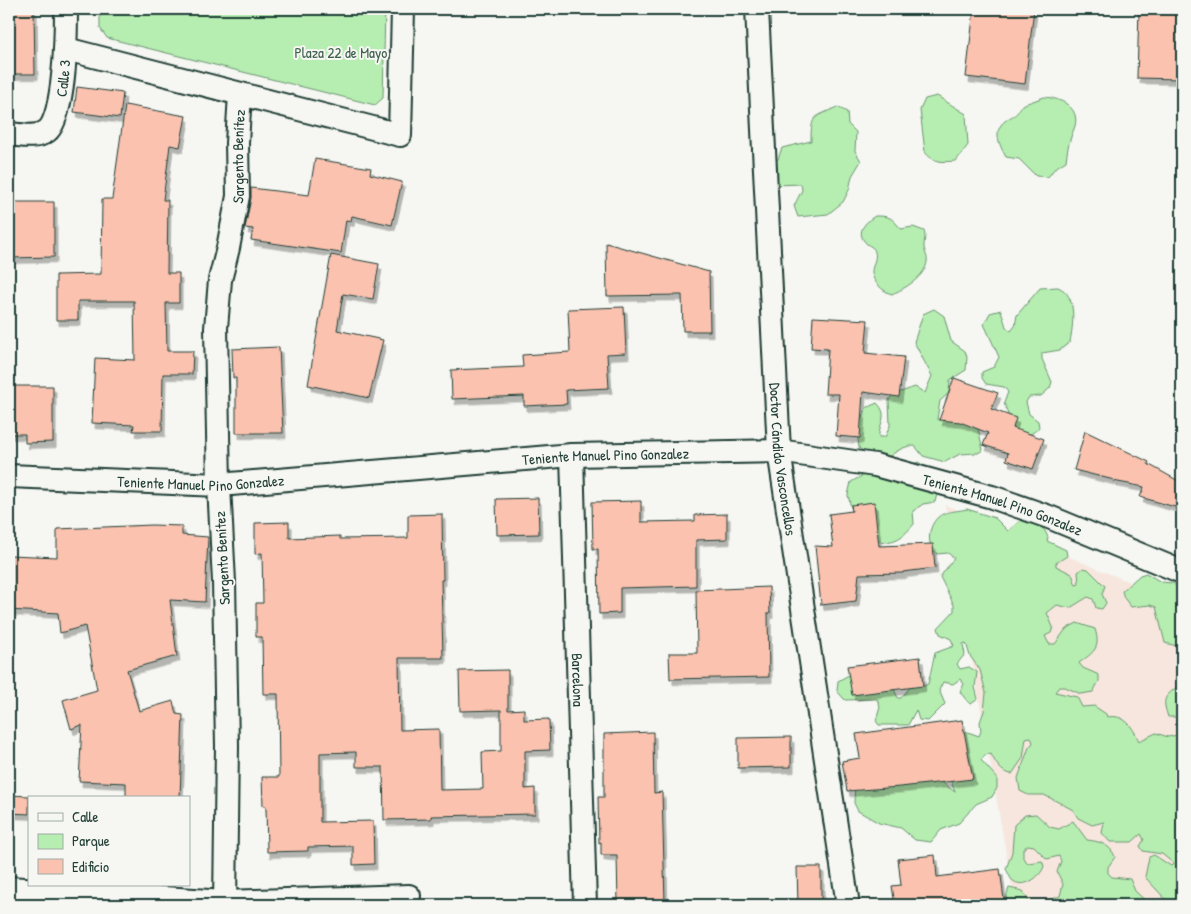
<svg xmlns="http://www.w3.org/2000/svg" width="1191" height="914" viewBox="0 0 1191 914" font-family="'Patrick Hand',sans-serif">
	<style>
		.built { fill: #f7e6de }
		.green { fill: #b6edb0; stroke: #6a9572 }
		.building { fill: #fac2af; stroke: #1f3d34; filter: url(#shadow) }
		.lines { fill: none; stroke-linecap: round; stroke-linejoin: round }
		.street-casing { stroke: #1f3d34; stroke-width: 26 }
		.street { stroke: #f6f6f2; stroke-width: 22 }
		.labels { text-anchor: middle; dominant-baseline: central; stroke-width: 4; stroke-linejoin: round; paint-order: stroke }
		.park-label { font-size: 15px; fill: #3d604d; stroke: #f6f6f2 }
		.street-label { font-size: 15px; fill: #1f3d34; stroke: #f6f6f2 }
	</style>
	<defs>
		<filter id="shadow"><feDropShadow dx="3" dy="5.5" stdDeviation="0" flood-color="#0004"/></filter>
	</defs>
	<rect width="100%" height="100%" fill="#f6f6f2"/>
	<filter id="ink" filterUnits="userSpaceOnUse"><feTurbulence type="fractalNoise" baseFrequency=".02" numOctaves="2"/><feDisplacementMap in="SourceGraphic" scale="10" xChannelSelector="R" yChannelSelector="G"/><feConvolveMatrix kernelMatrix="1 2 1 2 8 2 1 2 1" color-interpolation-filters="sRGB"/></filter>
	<g filter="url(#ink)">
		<path class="built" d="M 945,505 L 1182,604 L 1182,905 L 1015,905 Z"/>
		<g class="green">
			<path d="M 100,9 L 385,9 L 383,98 L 375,105 L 107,38 L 100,28 Z"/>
			<path d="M 937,96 L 966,114 L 968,145 L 956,161 C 944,162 933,163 925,152 L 920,110 L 925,99 Z"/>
			<path d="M 1044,97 C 1059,98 1080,106 1075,126 C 1074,130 1072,133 1071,137 C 1068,145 1067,153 1066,161 L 1055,168 L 1048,177 L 1036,176 L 1019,159 L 1006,157 C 1000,146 992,131 1005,121 C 1015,113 1014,119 1022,105 Z"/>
			<path d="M 837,107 L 847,112 L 848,124 L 856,132 L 855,151 L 861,161 L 852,176 L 849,190 L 843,202 L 828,214 L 798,217 L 794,206 L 802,190 L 801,184 L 775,185 L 769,167 L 778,159 L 782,148 L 811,141 C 811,114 814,118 837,107 Z"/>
			<path d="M 875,216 C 890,216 891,217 901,229 L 913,227 L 924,231 C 926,237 924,240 924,246 C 924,252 928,256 927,262 C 925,277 904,289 892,294 C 883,292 872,281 872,272 C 872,265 877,259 875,252 C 874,247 871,247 867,244 C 855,233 864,223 875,216 Z"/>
			<path d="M 1058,287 C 1078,295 1073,325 1070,342 L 1060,350 L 1042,353 L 1042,359 L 1052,382 L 1050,388 L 1041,396 L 1029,397 L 1026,402 L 1029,414 L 1038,421 L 1039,427 C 1031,437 1024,435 1014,431 L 1004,403 L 1008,392 L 1004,387 L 986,384 L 982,378 L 982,372 L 994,367 L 999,357 L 984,324 L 990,313 L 1001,310 L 1006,327 L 1011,331 L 1015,326 L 1017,315 L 1040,288 Z"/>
			<path d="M 934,309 L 944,316 L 951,341 L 965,351 L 967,357 L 966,370 L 950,380 L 949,393 L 940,401 L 937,419 L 968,421 L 978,428 L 983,450 L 978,453 L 960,454 L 945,462 L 923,456 L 915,446 C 903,445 892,454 883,462 L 891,476 L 918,462 L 923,465 L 922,477 L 938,490 L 935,502 L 923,504 L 913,511 L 914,524 C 903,537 895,544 877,541 L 851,508 L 848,495 L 851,482 L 876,468 L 870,456 L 859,448 L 857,430 L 866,408 L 877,403 C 890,416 878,424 879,437 L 885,437 L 890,426 L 889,400 L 892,395 L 915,387 L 925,393 L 932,376 L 914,342 L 923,314 Z"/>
			<path d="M 967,509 L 995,518 L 1008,531 L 1022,519 L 1033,518 L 1045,531 L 1048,537 L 1047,541 L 1066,550 L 1067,556 L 1056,563 L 1056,566 L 1072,574 L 1076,585 L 1079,584 L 1078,572 L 1083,568 L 1088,569 L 1105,586 L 1102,594 L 1106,603 L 1102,609 L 1096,608 L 1093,599 L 1088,597 L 1070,608 L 1057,605 L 1047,613 L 1053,627 L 1051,633 L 1045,636 L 1049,644 L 1055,644 L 1066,629 L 1077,623 L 1095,629 C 1101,648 1094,652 1079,663 L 1083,668 L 1099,675 L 1099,681 L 1093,692 L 1081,694 L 1065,687 L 1059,687 L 1055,692 L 1077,697 L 1082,707 L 1094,706 L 1106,714 L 1107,717 C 1125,714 1132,726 1139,741 L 1156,733 L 1168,737 L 1182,734 L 1182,905 L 1167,905 L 1168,902 L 1145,877 L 1149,857 L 1154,855 L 1171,866 L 1174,864 L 1162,854 L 1143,851 L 1140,846 L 1144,840 L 1141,834 L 1132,842 L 1110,842 L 1102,833 L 1104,822 L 1092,825 L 1078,818 L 1073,810 L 1062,804 L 1044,795 L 1028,795 L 1020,791 L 1018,778 L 1029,747 L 1033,743 L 1031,737 L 1026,738 L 1023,758 L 1012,774 C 1001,773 996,764 991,754 L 985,755 L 981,760 L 997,778 L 997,788 L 992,797 L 976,804 L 959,823 L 941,830 L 931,842 L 915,840 L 901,828 L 879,823 L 858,811 L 854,803 L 855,783 L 939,780 L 955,792 L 950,779 L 958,735 L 965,731 L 979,736 L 981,731 L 980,722 L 984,711 L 986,693 L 980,670 L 970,656 L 966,643 L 963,644 L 965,654 L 957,664 L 960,669 L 969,667 L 977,672 L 975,687 L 978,699 L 971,704 L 968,702 L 960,692 L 964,684 L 960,679 L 953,684 L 943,682 L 939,690 L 945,704 L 928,721 L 919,720 L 916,710 L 908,725 L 879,725 L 876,721 L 880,707 L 877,699 L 845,700 L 837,691 L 838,681 L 865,666 L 892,685 L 898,698 L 901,698 L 913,684 L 922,687 L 928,684 L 935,653 L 954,646 L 951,639 L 940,634 L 938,628 L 954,611 L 954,605 L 940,577 L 954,558 L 948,553 L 937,554 C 924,545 929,520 943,514 C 949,511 959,511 967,509 Z"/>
			<path d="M 1146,573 L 1161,582 L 1173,583 L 1182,593 L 1182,642 L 1177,646 L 1165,643 L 1156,607 L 1150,605 L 1131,607 L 1124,598 L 1122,591 L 1140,575 Z"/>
			<path d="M 1182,654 L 1182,717 L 1168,717 C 1163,701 1162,698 1177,687 L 1176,659 Z"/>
			<path d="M 1036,814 L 1050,827 L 1059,829 L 1073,821 L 1087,840 C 1099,841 1111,845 1115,857 L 1108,867 L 1108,873 L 1112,877 L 1130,879 L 1135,891 L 1150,905 L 1051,905 L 1052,899 L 1060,896 L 1063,884 L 1057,872 L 1061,861 L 1059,856 L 1047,859 L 1034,846 L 1028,845 L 1023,849 L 1023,858 L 1028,863 L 1042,861 L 1044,866 C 1041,877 1023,890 1012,880 C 1010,878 1008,872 1006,869 L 1012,852 L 1014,825 L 1025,815 Z"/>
			<path d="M 1009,888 L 1023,891 L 1031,905 L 1007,905 L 1006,897 Z"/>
		</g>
		<g class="building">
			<path d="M 9,9 L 34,9 L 35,74 L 9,74 Z"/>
			<path d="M 974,9 L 1034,9 L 1025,84 L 966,77 Z"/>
			<path d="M 1139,9 L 1180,9 L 1178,79 L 1137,78 Z"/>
			<path d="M 77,87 L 123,93 L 120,118 L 74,112 Z"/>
			<path d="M 125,105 L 186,116 L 180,147 L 170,145 L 163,200 L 168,200 L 167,273 L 179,273 L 179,303 L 166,303 L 167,351 L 193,351 L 192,374 L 163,374 L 162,431 L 133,431 L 134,425 L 92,423 L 95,358 L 135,360 L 134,301 L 78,301 L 78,320 L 56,320 L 56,275 L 101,274 L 102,199 L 112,199 Z"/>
			<path d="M 315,159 L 371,168 L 370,174 L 402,182 L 392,225 L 352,216 L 351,221 L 346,220 L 341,253 L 251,240 L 253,229 L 245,228 L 251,198 L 251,188 L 309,195 Z"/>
			<path d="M 9,202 L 54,202 L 54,257 L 9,258 Z"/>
			<path d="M 606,243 L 709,272 L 710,331 L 683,331 L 682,295 L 607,296 Z"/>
			<path d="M 331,255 L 379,264 L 373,299 L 343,294 L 337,330 L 383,340 L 369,398 L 308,385 Z"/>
			<path d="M 624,307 L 626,353 L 607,354 L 609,388 L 566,390 L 567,404 L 524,406 L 524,396 L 452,399 L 451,370 L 523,367 L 522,355 L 570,352 L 568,309 Z"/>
			<path d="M 813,317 L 868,320 L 865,353 L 904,357 L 899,397 L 863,392 L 860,438 L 836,436 L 839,394 L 825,394 L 828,349 L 811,348 Z"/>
			<path d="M 279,347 L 283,433 L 236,433 L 236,378 L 233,378 L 232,349 Z"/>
			<path d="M 954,378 L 998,393 L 991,409 L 1016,418 L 1013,428 L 1044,439 L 1033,469 L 1006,460 L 1008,453 L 983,445 L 988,433 L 960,422 L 939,420 Z"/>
			<path d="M 9,386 L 53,386 L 53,442 L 25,443 L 25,434 L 9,434 Z"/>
			<path d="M 1085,431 L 1149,462 L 1148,464 L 1182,483 L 1182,509 L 1140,497 L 1144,487 L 1113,481 L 1114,480 L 1074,470 Z"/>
			<path d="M 538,498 L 539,534 L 497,535 L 496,499 Z"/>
			<path d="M 641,501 L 641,522 L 695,521 L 695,515 L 727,514 L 727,539 L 696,540 L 696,586 L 620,588 L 620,613 L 599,614 L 598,549 L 593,549 L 592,502 Z"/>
			<path d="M 874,502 L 879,546 L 933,544 L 935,568 L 903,572 L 903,573 L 859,574 L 856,601 L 821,605 L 815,546 L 833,547 L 829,514 L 852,511 L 851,505 Z"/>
			<path d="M 442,514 L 443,580 L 441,580 L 443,658 L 399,658 L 400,730 L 439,729 L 440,790 L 483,789 L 482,752 L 501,751 L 501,710 L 460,711 L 459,671 L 508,670 L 508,710 L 524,709 L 524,720 L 549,719 L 550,750 L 525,751 L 525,789 L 535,788 L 535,814 L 431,816 L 431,819 L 384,820 L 383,767 L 356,767 L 356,752 L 320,753 L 320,822 L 373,821 L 374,864 L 353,865 L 353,846 L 308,847 L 308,851 L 267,852 L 266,806 L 263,806 L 262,777 L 279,777 L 278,694 L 263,694 L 262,637 L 256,637 L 256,603 L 263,603 L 262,553 L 255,554 L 255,523 L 289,522 L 289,538 L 340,536 L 340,539 L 408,538 L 408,515 Z"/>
			<path d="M 152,525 L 182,526 L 182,535 L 208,537 L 205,602 L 170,600 L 177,656 L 127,670 L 139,711 L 173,701 L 176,714 L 183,715 L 180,798 L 126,798 L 126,783 L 79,781 L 82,725 L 71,729 L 63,700 L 97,690 L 85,626 L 60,633 L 58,613 L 9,610 L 10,555 L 57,557 L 57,529 Z"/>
			<path d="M 769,587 L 770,613 L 768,613 L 769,677 L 670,679 L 669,653 L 697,653 L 696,590 Z"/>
			<path d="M 920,657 L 923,686 L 852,695 L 847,666 Z"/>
			<path d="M 962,720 L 973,779 L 900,787 L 847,791 L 842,761 L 860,758 L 856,734 Z"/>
			<path d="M 653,732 L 654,793 L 662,792 L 665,903 L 618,904 L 617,855 L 601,855 L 601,842 L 599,843 L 598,797 L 604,797 L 604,734 Z"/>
			<path d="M 791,737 L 791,767 L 738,768 L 738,738 Z"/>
			<path d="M 9,795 L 29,796 L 29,814 L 9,813 Z"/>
			<path d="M 935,855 L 937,877 L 1000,869 L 1004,900 L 968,905 L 895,905 L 892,886 L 901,885 L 898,859 Z"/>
			<path d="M 797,867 L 821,867 L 821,905 L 798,905 Z"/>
		</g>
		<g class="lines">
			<defs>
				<g id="street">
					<path id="s1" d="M 757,9 L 779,451 L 848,905"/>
					<path d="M 66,49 L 400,135 L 403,9"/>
					<path id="s2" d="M 9,134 C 21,135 36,139 47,131 C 65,117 66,32 66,9"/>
					<path id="s3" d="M 572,455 L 585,905"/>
					<path id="s4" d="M 9,476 L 219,485 L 572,455 L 779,451 L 875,465 L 992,497 L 1049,517 L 1182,572"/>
					<path d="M 9,888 L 225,902 L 409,896"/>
					<path id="s5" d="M 225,905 L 227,746 L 224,582 L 219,485 L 216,328 L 220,280 L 228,248 L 238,196 L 237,143 L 240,94"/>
				</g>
			</defs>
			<use href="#street" class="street-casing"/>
			<use href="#street" class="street"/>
		</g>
	</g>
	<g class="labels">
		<g class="park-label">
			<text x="341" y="52">Plaza 22 de Mayo</text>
		</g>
		<g class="street-label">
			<text stroke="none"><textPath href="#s2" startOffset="95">Calle 3</textPath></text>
			<text stroke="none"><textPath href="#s5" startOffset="751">Sargento Benítez</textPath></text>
			<text stroke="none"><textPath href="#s4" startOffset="598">Teniente Manuel Pino Gonzalez</textPath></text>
			<text stroke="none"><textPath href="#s1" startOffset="451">Doctor Cándido Vasconcellos</textPath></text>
			<text stroke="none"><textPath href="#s4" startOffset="192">Teniente Manuel Pino Gonzalez</textPath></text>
			<text stroke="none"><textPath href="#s4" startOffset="1002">Teniente Manuel Pino Gonzalez</textPath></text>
			<text transform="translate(222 558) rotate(-93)">Sargento Benítez</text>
			<text stroke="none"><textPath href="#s3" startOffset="225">Barcelona</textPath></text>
		</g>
	</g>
	<rect width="1191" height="914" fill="none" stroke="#f6f6f2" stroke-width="30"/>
	<rect x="15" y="15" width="1161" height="884" fill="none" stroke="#1f3d34" stroke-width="2" filter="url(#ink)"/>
	<rect x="28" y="796" width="162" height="90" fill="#f6f6f2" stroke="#a0aca6"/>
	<rect x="38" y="813" width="25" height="8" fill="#f6f6f2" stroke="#a0aca6"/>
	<text x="72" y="822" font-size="15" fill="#1f3d34">Calle</text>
	<rect x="38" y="834" width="25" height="15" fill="#b6edb0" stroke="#a0aca6"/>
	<text x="72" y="846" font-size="15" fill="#1f3d34">Parque</text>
	<rect x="38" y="859" width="25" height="15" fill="#fac2af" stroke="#a0aca6"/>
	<text x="72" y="872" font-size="15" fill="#1f3d34">Edificio</text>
</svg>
